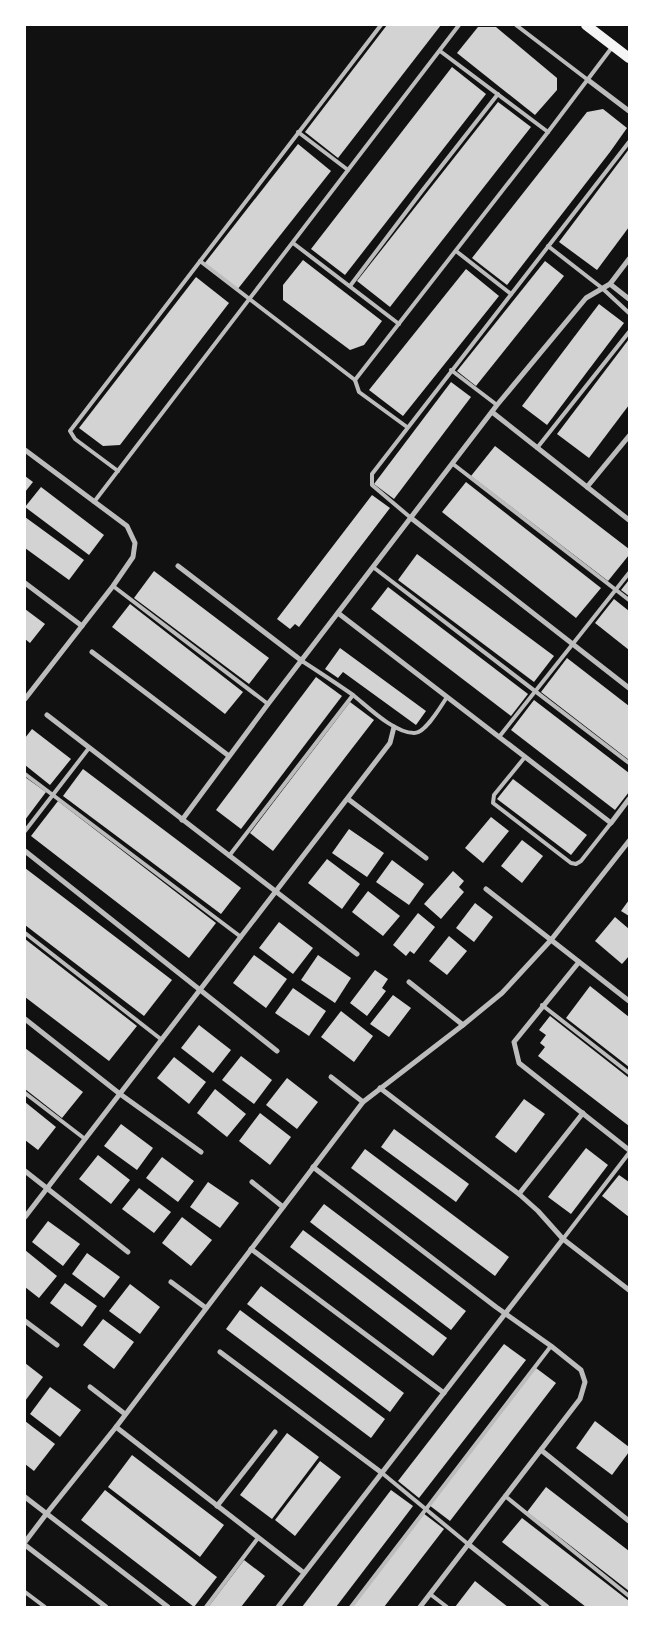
<svg xmlns="http://www.w3.org/2000/svg" width="654" height="1632" viewBox="0 0 654 1632" font-family="Rubik,sans-serif">
	<style>
		.building { fill: #d3d3d3 }
		.lines { fill: none; stroke-linecap: round; stroke-linejoin: round }
		.service { stroke: #bcbcbc; stroke-width: 4 }
		.minor { stroke: #bcbcbc; stroke-width: 5 }
		.secondary { stroke: #f5f5f5; stroke-width: 10 }
	</style>
	<rect width="100%" height="100%" fill="#111"/>
	<g class="building">
		<path d="M 387,25 L 441,25 L 338,158 L 305,132 Z"/>
		<path d="M 478,27 L 496,27 L 557,78 L 557,90 L 535,115 L 457,53 Z"/>
		<path d="M 452,67 L 486,94 L 345,275 L 311,249 Z"/>
		<path d="M 498,102 L 531,127 L 390,307 L 357,281 Z"/>
		<path d="M 603,109 L 627,128 L 610,152 L 507,285 L 472,258 L 587,112 Z"/>
		<path d="M 298,144 L 331,171 L 237,290 L 204,264 Z"/>
		<path d="M 629,149 L 629,227 L 597,270 L 559,242 Z"/>
		<path d="M 303,260 L 382,321 L 364,345 L 350,350 L 283,300 L 283,285 Z"/>
		<path d="M 545,261 L 564,276 L 476,386 L 457,371 Z"/>
		<path d="M 466,269 L 499,296 L 403,416 L 369,390 Z"/>
		<path d="M 196,277 L 229,303 L 120,445 L 103,446 L 79,428 Z"/>
		<path d="M 599,304 L 624,323 L 547,425 L 522,406 Z"/>
		<path d="M 629,339 L 629,405 L 589,458 L 557,434 Z"/>
		<path d="M 451,382 L 471,397 L 394,499 L 374,484 Z"/>
		<path d="M 495,446 L 629,549 L 629,555 L 608,581 L 471,476 Z"/>
		<path d="M 25,476 L 33,482 L 25,492 Z"/>
		<path d="M 466,482 L 601,588 L 576,618 L 442,512 Z"/>
		<path d="M 41,487 L 104,535 L 89,555 L 25,507 Z"/>
		<path d="M 372,495 L 390,508 L 299,627 L 295,624 L 290,629 L 277,619 Z"/>
		<path d="M 25,517 L 84,560 L 69,580 L 25,548 Z"/>
		<path d="M 417,554 L 554,656 L 534,682 L 398,580 Z"/>
		<path d="M 154,571 L 269,658 L 249,684 L 134,598 Z"/>
		<path d="M 629,580 L 629,596 L 621,590 Z"/>
		<path d="M 388,587 L 528,694 L 511,716 L 371,609 Z"/>
		<path d="M 614,599 L 629,611 L 629,650 L 595,623 Z"/>
		<path d="M 130,604 L 243,692 L 225,714 L 112,627 Z"/>
		<path d="M 25,609 L 45,624 L 30,643 L 25,639 Z"/>
		<path d="M 340,648 L 426,711 L 416,725 L 343,672 L 338,678 L 325,669 Z"/>
		<path d="M 567,658 L 629,706 L 629,760 L 541,692 Z"/>
		<path d="M 316,677 L 342,696 L 241,829 L 216,810 Z"/>
		<path d="M 534,700 L 629,773 L 629,792 L 615,810 L 511,730 Z"/>
		<path d="M 350,702 L 374,720 L 273,851 L 250,833 Z"/>
		<path d="M 32,729 L 71,759 L 50,785 L 25,765 L 25,738 Z"/>
		<path d="M 83,769 L 241,888 L 221,914 L 63,796 Z"/>
		<path d="M 25,777 L 46,792 L 25,820 Z"/>
		<path d="M 513,779 L 587,835 L 571,855 L 497,799 Z"/>
		<path d="M 58,801 L 216,923 L 189,958 L 31,836 Z"/>
		<path d="M 491,817 L 509,831 L 483,863 L 465,848 Z"/>
		<path d="M 349,829 L 384,853 L 367,877 L 332,853 Z"/>
		<path d="M 522,840 L 543,856 L 522,883 L 501,866 Z"/>
		<path d="M 327,859 L 360,884 L 342,909 L 308,883 Z"/>
		<path d="M 392,860 L 424,884 L 409,905 L 376,882 Z"/>
		<path d="M 25,868 L 172,980 L 144,1016 L 25,925 Z"/>
		<path d="M 453,871 L 464,881 L 459,887 L 464,892 L 441,919 L 424,904 Z"/>
		<path d="M 368,891 L 400,916 L 383,936 L 352,912 Z"/>
		<path d="M 629,900 L 629,916 L 621,911 Z"/>
		<path d="M 475,903 L 493,917 L 474,942 L 456,928 Z"/>
		<path d="M 418,913 L 435,927 L 414,954 L 410,951 L 406,956 L 393,945 Z"/>
		<path d="M 615,917 L 629,929 L 629,956 L 622,964 L 595,941 Z"/>
		<path d="M 279,922 L 313,948 L 293,974 L 259,948 Z"/>
		<path d="M 449,936 L 467,951 L 447,975 L 429,961 Z"/>
		<path d="M 25,939 L 137,1026 L 109,1061 L 25,997 Z"/>
		<path d="M 254,955 L 287,979 L 266,1008 L 233,983 Z"/>
		<path d="M 318,955 L 351,978 L 335,1003 L 301,980 Z"/>
		<path d="M 375,970 L 388,979 L 382,988 L 386,991 L 367,1016 L 350,1003 Z"/>
		<path d="M 590,986 L 629,1017 L 629,1067 L 566,1018 Z"/>
		<path d="M 293,988 L 326,1011 L 309,1036 L 275,1013 Z"/>
		<path d="M 393,995 L 411,1008 L 389,1037 L 370,1024 Z"/>
		<path d="M 341,1011 L 373,1036 L 354,1062 L 321,1037 Z"/>
		<path d="M 550,1016 L 629,1078 L 629,1126 L 538,1056 L 545,1047 L 540,1043 L 546,1035 L 539,1030 Z"/>
		<path d="M 199,1025 L 231,1050 L 213,1073 L 181,1048 Z"/>
		<path d="M 25,1048 L 83,1092 L 62,1118 L 25,1089 Z"/>
		<path d="M 241,1056 L 272,1080 L 254,1104 L 222,1080 Z"/>
		<path d="M 174,1057 L 206,1082 L 189,1104 L 157,1078 Z"/>
		<path d="M 287,1078 L 318,1102 L 297,1129 L 266,1105 Z"/>
		<path d="M 215,1089 L 246,1114 L 227,1137 L 197,1113 Z"/>
		<path d="M 524,1099 L 545,1114 L 516,1153 L 495,1137 Z"/>
		<path d="M 25,1102 L 56,1127 L 38,1150 L 25,1140 Z"/>
		<path d="M 260,1113 L 291,1137 L 270,1165 L 239,1141 Z"/>
		<path d="M 121,1124 L 153,1148 L 137,1170 L 104,1146 Z"/>
		<path d="M 394,1129 L 469,1184 L 456,1202 L 381,1147 Z"/>
		<path d="M 586,1148 L 608,1165 L 571,1214 L 548,1197 Z"/>
		<path d="M 365,1149 L 509,1257 L 495,1276 L 351,1168 Z"/>
		<path d="M 98,1155 L 130,1180 L 111,1204 L 79,1179 Z"/>
		<path d="M 162,1157 L 194,1181 L 178,1202 L 146,1178 Z"/>
		<path d="M 619,1175 L 629,1182 L 629,1217 L 602,1196 Z"/>
		<path d="M 208,1182 L 239,1203 L 220,1228 L 190,1207 Z"/>
		<path d="M 139,1188 L 171,1212 L 154,1233 L 122,1209 Z"/>
		<path d="M 324,1204 L 466,1311 L 451,1330 L 310,1222 Z"/>
		<path d="M 182,1217 L 212,1240 L 191,1266 L 162,1243 Z"/>
		<path d="M 48,1221 L 80,1244 L 63,1266 L 32,1242 Z"/>
		<path d="M 303,1230 L 447,1338 L 433,1356 L 290,1247 Z"/>
		<path d="M 25,1250 L 57,1276 L 39,1298 L 25,1287 Z"/>
		<path d="M 87,1253 L 120,1277 L 104,1298 L 72,1274 Z"/>
		<path d="M 65,1283 L 97,1306 L 82,1327 L 50,1303 Z"/>
		<path d="M 130,1284 L 160,1307 L 140,1334 L 109,1311 Z"/>
		<path d="M 261,1286 L 404,1393 L 390,1412 L 247,1304 Z"/>
		<path d="M 240,1310 L 385,1419 L 371,1438 L 226,1329 Z"/>
		<path d="M 103,1319 L 134,1342 L 114,1369 L 83,1345 Z"/>
		<path d="M 504,1344 L 526,1360 L 419,1498 L 398,1481 Z"/>
		<path d="M 25,1363 L 43,1377 L 25,1401 Z"/>
		<path d="M 536,1368 L 556,1383 L 450,1521 L 429,1505 Z"/>
		<path d="M 50,1387 L 81,1410 L 60,1437 L 30,1414 Z"/>
		<path d="M 25,1421 L 55,1444 L 34,1471 L 25,1464 Z"/>
		<path d="M 595,1421 L 629,1447 L 629,1452 L 612,1475 L 576,1448 Z"/>
		<path d="M 287,1433 L 319,1457 L 272,1519 L 240,1495 Z"/>
		<path d="M 132,1455 L 224,1525 L 200,1557 L 108,1487 Z"/>
		<path d="M 320,1461 L 341,1477 L 295,1536 L 275,1520 Z"/>
		<path d="M 546,1487 L 629,1551 L 629,1591 L 527,1512 Z"/>
		<path d="M 105,1490 L 217,1577 L 194,1607 L 81,1520 Z"/>
		<path d="M 391,1490 L 413,1506 L 394,1531 L 336,1607 L 302,1607 Z"/>
		<path d="M 423,1513 L 444,1529 L 384,1607 L 351,1607 Z"/>
		<path d="M 522,1518 L 629,1601 L 629,1607 L 586,1607 L 502,1542 Z"/>
		<path d="M 244,1560 L 265,1576 L 241,1607 L 211,1607 L 209,1606 Z"/>
		<path d="M 475,1581 L 485,1589 L 508,1607 L 455,1607 Z"/>
	</g>
	<g class="lines">
		<g class="service">
			<path d="M 516,25 L 588,80"/>
			<path d="M 440,51 L 548,132"/>
			<path d="M 298,132 L 348,170"/>
			<path d="M 293,243 L 399,324"/>
			<path d="M 548,246 L 602,288 L 629,313"/>
			<path d="M 456,251 L 511,294"/>
			<path d="M 200,261 L 355,380"/>
			<path d="M 350,286 L 422,191 L 498,94"/>
			<path d="M 451,370 L 497,405"/>
			<path d="M 355,380 L 548,132 L 613,46"/>
			<path d="M 355,380 L 359,392 L 407,427"/>
			<path d="M 537,448 L 629,332"/>
			<path d="M 453,464 L 629,600"/>
			<path d="M 118,471 L 75,439 L 70,431 L 381,25"/>
			<path d="M 94,502 L 459,25"/>
			<path d="M 411,518 L 372,485 L 372,474 L 629,142"/>
			<path d="M 373,567 L 629,763"/>
			<path d="M 113,586 L 268,704"/>
			<path d="M 302,661 C 319,672 336,683 353,695 C 368,707 394,733 414,733 C 425,734 441,706 447,697"/>
			<path d="M 499,737 L 629,573"/>
			<path d="M 525,757 L 494,795 L 493,803 L 571,863 L 576,864 L 581,861 L 611,823"/>
			<path d="M 25,774 L 241,937"/>
			<path d="M 25,831 L 89,748"/>
			<path d="M 229,856 L 353,695"/>
			<path d="M 25,933 L 162,1040"/>
			<path d="M 542,1005 L 629,1073"/>
			<path d="M 25,1093 L 85,1139"/>
			<path d="M 563,1239 L 629,1153"/>
			<path d="M 382,1473 L 468,1544"/>
			<path d="M 505,1496 L 629,1596"/>
			<path d="M 25,1592 L 45,1607"/>
			<path d="M 430,1594 L 447,1607"/>
			<path d="M 206,1607 L 258,1538"/>
			<path d="M 351,1607 L 551,1346"/>
		</g>
		<g class="minor">
			<path d="M 588,80 L 629,111"/>
			<path d="M 610,284 L 629,299"/>
			<path d="M 492,412 L 629,520"/>
			<path d="M 25,450 L 127,526 L 135,543 L 133,557 L 113,586 L 25,699"/>
			<path d="M 587,487 L 629,436"/>
			<path d="M 411,518 L 629,688"/>
			<path d="M 178,566 L 302,661"/>
			<path d="M 25,583 L 82,626"/>
			<path d="M 338,613 L 611,823 L 629,799"/>
			<path d="M 92,652 L 229,756"/>
			<path d="M 47,715 L 357,954"/>
			<path d="M 348,799 L 426,858"/>
			<path d="M 182,820 L 268,704 L 497,405 L 586,298 L 610,284 L 629,259"/>
			<path d="M 25,851 L 277,1051"/>
			<path d="M 486,889 L 629,1001"/>
			<path d="M 579,962 L 514,1042 L 519,1063 L 629,1150"/>
			<path d="M 409,982 L 463,1025"/>
			<path d="M 25,1019 L 120,1094 L 201,1152"/>
			<path d="M 331,1077 L 363,1102"/>
			<path d="M 380,1088 L 519,1194 L 538,1211 L 563,1239 L 629,1290"/>
			<path d="M 313,1167 L 496,1307 L 551,1346 L 581,1370 L 585,1382 L 580,1399 L 420,1607"/>
			<path d="M 25,1171 L 128,1252"/>
			<path d="M 252,1182 L 283,1207"/>
			<path d="M 519,1194 L 583,1113"/>
			<path d="M 25,1217 L 390,743 L 394,727"/>
			<path d="M 251,1249 L 444,1393"/>
			<path d="M 171,1282 L 206,1308"/>
			<path d="M 25,1321 L 57,1345"/>
			<path d="M 220,1352 L 382,1473"/>
			<path d="M 90,1387 L 125,1414"/>
			<path d="M 116,1427 L 304,1573"/>
			<path d="M 541,1450 L 629,1521"/>
			<path d="M 25,1497 L 168,1607"/>
			<path d="M 217,1506 L 275,1432"/>
			<path d="M 25,1542 L 47,1513 L 116,1427 L 363,1102 L 463,1025 L 502,993 L 551,940 L 629,841"/>
			<path d="M 468,1544 L 547,1607"/>
			<path d="M 25,1545 L 106,1607"/>
			<path d="M 278,1607 L 563,1239"/>
		</g>
		<path class="secondary" d="M 586,25 L 629,58"/>
	</g>
	<rect width="654" height="1632" fill="none" stroke="#ffffff" stroke-width="52"/>
</svg>
